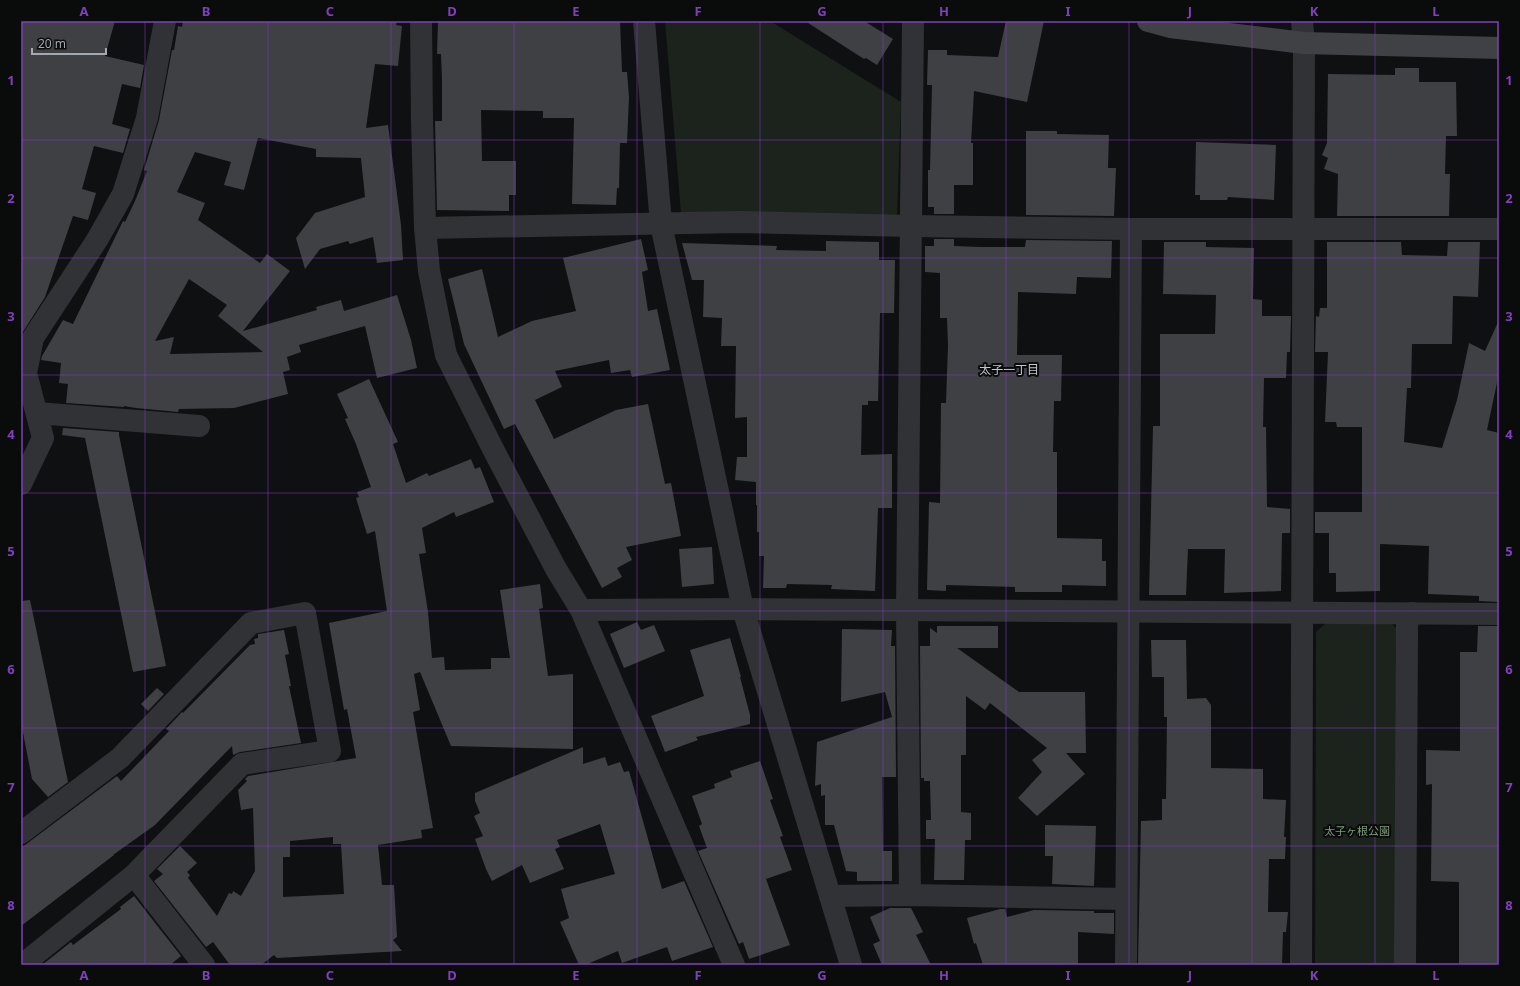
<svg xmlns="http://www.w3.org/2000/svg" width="1520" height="986" viewBox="0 0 1520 986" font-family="'Noto Sans','Noto Sans JP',sans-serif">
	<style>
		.green { fill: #1c231c }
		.building { fill: #3e4043; fill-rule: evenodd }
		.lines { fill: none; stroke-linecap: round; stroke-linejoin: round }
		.street { stroke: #313235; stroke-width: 22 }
		.secondary { stroke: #3f4145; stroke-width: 22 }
		.grid { fill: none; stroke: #813fbd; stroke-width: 1; stroke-opacity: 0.55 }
		.labels { text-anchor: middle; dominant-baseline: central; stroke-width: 4; stroke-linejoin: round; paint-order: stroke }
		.park-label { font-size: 11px; fill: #7d9a7a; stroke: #0a0b0b }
		.neighbourhood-label { font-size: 12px; fill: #c2c7cd; stroke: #0a0b0b }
		.neatline { fill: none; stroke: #813fbd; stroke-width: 1.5 }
		.grid-label { font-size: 13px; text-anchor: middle; font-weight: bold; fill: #813fbd }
	</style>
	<rect width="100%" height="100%" fill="#0f1011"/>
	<g class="green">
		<path d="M 665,21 L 770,21 L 901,102 L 897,217 L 681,213 Z"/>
		<path d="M 1389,622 L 1400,631 L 1398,965 L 1315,965 L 1316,632 L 1326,623 Z"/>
	</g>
	<g class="building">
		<path d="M 21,21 L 115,21 L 105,56 L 144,65 L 140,88 L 122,84 L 112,124 L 130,129 L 123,153 L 94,146 L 82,189 L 96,193 L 88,220 L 73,216 L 45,297 L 21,335 Z"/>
		<path d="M 183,21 L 397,21 L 396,25 L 402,26 L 398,66 L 375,64 L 366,128 L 388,125 L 401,225 L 403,260 L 377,263 L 373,237 L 350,244 L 348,241 L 320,249 L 305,269 L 296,238 L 315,213 L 365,197 L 361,158 L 316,157 L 316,149 L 258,138 L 244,190 L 224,185 L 231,162 L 195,152 L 177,192 L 205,203 L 198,220 L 260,263 L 267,254 L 290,271 L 243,331 L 317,310 L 316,307 L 341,300 L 344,311 L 397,295 L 411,340 L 417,368 L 377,378 L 365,326 L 299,345 L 301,352 L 287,357 L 290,370 L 283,372 L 288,394 L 234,408 L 179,409 L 178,412 L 136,408 L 124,406 L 124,407 L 66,403 L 68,384 L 59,383 L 61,363 L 41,360 L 42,356 L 63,320 L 73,324 L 123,221 L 125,222 L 135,201 L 147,171 L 144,170 L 159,120 L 172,50 L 174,50 L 178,26 L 182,27 ZM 189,279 L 227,305 L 218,316 L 263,352 L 170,354 L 174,337 L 155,341 Z"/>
		<path d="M 438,21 L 620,21 L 622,72 L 627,72 L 629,97 L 627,143 L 620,143 L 619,188 L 617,188 L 616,205 L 572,204 L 574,118 L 543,118 L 543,111 L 481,110 L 482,161 L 516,161 L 516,195 L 509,195 L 509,211 L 437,210 L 435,121 L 442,121 L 442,79 L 441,54 L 437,54 Z"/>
		<path d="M 805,21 L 864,21 L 893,39 L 877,65 L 866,58 L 864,59 Z"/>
		<path d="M 1006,21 L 1044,21 L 1027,102 L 974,91 L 971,143 L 973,143 L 973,185 L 954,185 L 954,214 L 934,214 L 934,207 L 928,207 L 928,170 L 930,170 L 932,85 L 927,85 L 928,50 L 947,50 L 947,55 L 998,57 Z"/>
		<path d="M 1395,68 L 1419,68 L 1419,82 L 1456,82 L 1457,136 L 1446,136 L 1445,174 L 1450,174 L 1449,216 L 1337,216 L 1338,174 L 1324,169 L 1328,158 L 1322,155 L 1327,143 L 1328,74 L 1395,75 Z"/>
		<path d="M 1026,131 L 1057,131 L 1057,134 L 1109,135 L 1108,168 L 1116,168 L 1114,216 L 1026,215 Z"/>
		<path d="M 1196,142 L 1276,145 L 1274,200 L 1228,197 L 1227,200 L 1200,200 L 1200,195 L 1195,195 Z"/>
		<path d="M 641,239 L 648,270 L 642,272 L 648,311 L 657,309 L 670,370 L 632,377 L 630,370 L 611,373 L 609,360 L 555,371 L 562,387 L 535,400 L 554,439 L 616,410 L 648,404 L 665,484 L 671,483 L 681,536 L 626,547 L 632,560 L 617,568 L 622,577 L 602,588 L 515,424 L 504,429 L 464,344 L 448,279 L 482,269 L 498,337 L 532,321 L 576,311 L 563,258 Z"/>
		<path d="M 934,239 L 954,239 L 954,246 L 980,247 L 1025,247 L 1026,240 L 1112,241 L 1111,278 L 1077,277 L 1076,294 L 1018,292 L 1017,355 L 1062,355 L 1061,401 L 1054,401 L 1053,452 L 1057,452 L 1057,538 L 1102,539 L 1102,561 L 1106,561 L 1106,586 L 1062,585 L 1062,592 L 1015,592 L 1015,587 L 946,585 L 946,591 L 927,590 L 929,502 L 940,503 L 941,403 L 946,403 L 948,345 L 947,318 L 940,318 L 940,273 L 925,272 L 925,246 L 934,246 Z"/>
		<path d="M 826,241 L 879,242 L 879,260 L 895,260 L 894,313 L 880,313 L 878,401 L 868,401 L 868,405 L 862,405 L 861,455 L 892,454 L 892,508 L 878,508 L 875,591 L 831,589 L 832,585 L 787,584 L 786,588 L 763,588 L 764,556 L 759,556 L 759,532 L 757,532 L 757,505 L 756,505 L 756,482 L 735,480 L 737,457 L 747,457 L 747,417 L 735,418 L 736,346 L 721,346 L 722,318 L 703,317 L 704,280 L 692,280 L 682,243 L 777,246 L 776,250 L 826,251 Z"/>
		<path d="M 1164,242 L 1206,242 L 1206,247 L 1254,248 L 1253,299 L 1262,300 L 1262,316 L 1291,316 L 1290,352 L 1287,352 L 1286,378 L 1264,378 L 1263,427 L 1266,427 L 1267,507 L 1290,509 L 1290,533 L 1282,533 L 1281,591 L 1224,593 L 1225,549 L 1188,549 L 1186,595 L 1149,595 L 1153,426 L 1160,426 L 1160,334 L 1215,334 L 1216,295 L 1163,294 Z"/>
		<path d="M 1327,242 L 1401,242 L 1402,255 L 1447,256 L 1448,242 L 1480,242 L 1478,297 L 1453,296 L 1452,344 L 1412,344 L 1411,388 L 1407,388 L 1404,442 L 1442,448 L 1457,400 L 1469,343 L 1485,351 L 1499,320 L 1499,373 L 1487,430 L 1499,433 L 1499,602 L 1479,601 L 1479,596 L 1428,594 L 1429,546 L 1380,544 L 1380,591 L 1336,592 L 1336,573 L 1329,573 L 1329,533 L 1315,533 L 1315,512 L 1362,512 L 1362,427 L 1337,427 L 1336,422 L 1325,422 L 1328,352 L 1315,352 L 1316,316 L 1319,317 L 1320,308 L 1327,308 Z"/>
		<path d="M 369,379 L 398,442 L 393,444 L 406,483 L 427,473 L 429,476 L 471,459 L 475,469 L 480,467 L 494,502 L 456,517 L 454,512 L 422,528 L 426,553 L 419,554 L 428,612 L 432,658 L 444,657 L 445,670 L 491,669 L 491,658 L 510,658 L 500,590 L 540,584 L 543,608 L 539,609 L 548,676 L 573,674 L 573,749 L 451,746 L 420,672 L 414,674 L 420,710 L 413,712 L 433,828 L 421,830 L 422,838 L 378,845 L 382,885 L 394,885 L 397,937 L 393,940 L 402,951 L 277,958 L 274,955 L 261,965 L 230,965 L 213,942 L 206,947 L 154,881 L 163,874 L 157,869 L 180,846 L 197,863 L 187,872 L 190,875 L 188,878 L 217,916 L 229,893 L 232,894 L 233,891 L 241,896 L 255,871 L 253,808 L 241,810 L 238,790 L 247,781 L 245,779 L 248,776 L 356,758 L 347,709 L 344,710 L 329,623 L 387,611 L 375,531 L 367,534 L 356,498 L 359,497 L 357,492 L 371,487 L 356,444 L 345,419 L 348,418 L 337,394 ZM 333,837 L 333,844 L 341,844 L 344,894 L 283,897 L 283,857 L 290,857 L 290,841 Z"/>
		<path d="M 63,428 L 119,432 L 119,435 L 166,666 L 133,672 L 85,438 L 62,435 Z"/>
		<path d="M 712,547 L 714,584 L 682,587 L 679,549 Z"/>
		<path d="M 30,600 L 68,782 L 48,797 L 32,779 L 21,722 L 21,601 Z"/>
		<path d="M 637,622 L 641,630 L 654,625 L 665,651 L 624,668 L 610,634 Z"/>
		<path d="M 937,626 L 998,626 L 998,648 L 957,648 L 1019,692 L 1085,692 L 1086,753 L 1066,753 L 1085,774 L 1037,816 L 1018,798 L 1042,772 L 1032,760 L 1047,748 L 990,703 L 985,710 L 966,696 L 966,755 L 961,755 L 961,812 L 971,813 L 971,840 L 965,840 L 964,880 L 934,880 L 935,839 L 926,839 L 926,820 L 931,820 L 930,781 L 924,781 L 924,778 L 921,778 L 920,646 L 930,646 L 930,628 L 937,633 Z"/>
		<path d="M 1478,626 L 1499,626 L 1499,965 L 1459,965 L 1459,882 L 1431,881 L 1432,784 L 1426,785 L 1426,750 L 1460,751 L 1460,652 L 1477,652 Z"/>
		<path d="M 842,629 L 892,630 L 891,646 L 895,646 L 896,777 L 882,777 L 883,851 L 892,851 L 892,881 L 857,881 L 857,872 L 846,871 L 834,825 L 825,825 L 825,795 L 821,796 L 821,784 L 815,786 L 817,742 L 892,717 L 885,692 L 841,702 Z"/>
		<path d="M 284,630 L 289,654 L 285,655 L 291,686 L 289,686 L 301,743 L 240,752 L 233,755 L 232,746 L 155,825 L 113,855 L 114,855 L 21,926 L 21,848 L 117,776 L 121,781 L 169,731 L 166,729 L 182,712 L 183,713 L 250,645 L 255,644 L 254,639 L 258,638 L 258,634 Z"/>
		<path d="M 730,638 L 741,677 L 740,677 L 750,715 L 750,724 L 696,737 L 698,740 L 665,752 L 651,716 L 704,696 L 690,650 Z"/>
		<path d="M 1151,640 L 1186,640 L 1187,699 L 1206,698 L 1211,705 L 1211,768 L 1263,769 L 1263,799 L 1286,800 L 1284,837 L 1286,837 L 1285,859 L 1269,859 L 1268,912 L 1288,912 L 1286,932 L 1283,932 L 1282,965 L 1138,965 L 1141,821 L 1162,820 L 1162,799 L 1166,799 L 1167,717 L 1164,717 L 1164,677 L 1152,677 Z"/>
		<path d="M 157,688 L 164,694 L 148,711 L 141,704 Z"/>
		<path d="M 583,747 L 583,764 L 605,757 L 608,766 L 620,762 L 624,772 L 629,771 L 662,889 L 684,881 L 713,947 L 672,961 L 667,947 L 622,963 L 618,951 L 585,965 L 579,965 L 560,922 L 569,918 L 561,889 L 615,874 L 600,824 L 557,840 L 560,847 L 555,849 L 564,869 L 530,883 L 522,865 L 492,881 L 486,869 L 475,839 L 483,836 L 474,816 L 480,813 L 475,801 L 475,793 Z"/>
		<path d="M 760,761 L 773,799 L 770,800 L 783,836 L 780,837 L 792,870 L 766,879 L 790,945 L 749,959 L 743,942 L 739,944 L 698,851 L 707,848 L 699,826 L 702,824 L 692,796 L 715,788 L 714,784 L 732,777 L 730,771 Z"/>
		<path d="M 1045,825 L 1096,826 L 1094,886 L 1052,884 L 1053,856 L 1045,856 Z"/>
		<path d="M 134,896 L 181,956 L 170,965 L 42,965 L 71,942 L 73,945 L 121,909 L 120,907 Z"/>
		<path d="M 890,908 L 911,908 L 923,932 L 916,935 L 931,965 L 882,965 L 873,944 L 880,941 L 870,917 Z"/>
		<path d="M 1000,909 L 1005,909 L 1007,917 L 1034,910 L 1094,911 L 1094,913 L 1114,913 L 1114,934 L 1078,932 L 1078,965 L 983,965 L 976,943 L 974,944 L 967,918 Z"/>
	</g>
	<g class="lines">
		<g class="street">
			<path d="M 421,21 L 422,120 L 425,228 L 429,271 L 446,355 L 493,449 L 556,569 L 581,610 L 734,965"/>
			<path d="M 644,21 L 661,224 L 743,609 L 851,965"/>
			<path d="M 425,228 L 738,222 L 911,226 L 1131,229 L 1499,229"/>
			<path d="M 37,413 L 199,426"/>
			<path d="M 21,484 L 43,438 L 26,373 L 33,338 L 97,240 L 123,194 L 147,118 L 165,21"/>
			<path d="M 581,610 L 743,609 L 1499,614"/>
			<path d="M 21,833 L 120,758 L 251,623 L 305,613 L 330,751 L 242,764 L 134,875 L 22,965"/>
			<path d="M 134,875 L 204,965"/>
			<path d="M 910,895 L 907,610 L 913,21"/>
			<path d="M 830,896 L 910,895 L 1126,899"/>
			<path d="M 1126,965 L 1131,229"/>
			<path d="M 1301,965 L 1304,43 L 1302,21"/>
			<path d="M 1405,965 L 1407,633 L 1407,623 L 1412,613"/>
		</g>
		<path class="secondary" d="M 1148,21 L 1170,27 L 1304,43 L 1499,48"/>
	</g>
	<path class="grid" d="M 145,21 L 145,965M 268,21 L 268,965M 391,21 L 391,965M 514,21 L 514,965M 637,21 L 637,965M 760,21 L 760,965M 883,21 L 883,965M 1006,21 L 1006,965M 1129,21 L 1129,965M 1252,21 L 1252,965M 1375,21 L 1375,965M 21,140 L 1499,140M 21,258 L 1499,258M 21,375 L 1499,375M 21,493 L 1499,493M 21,611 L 1499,611M 21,728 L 1499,728M 21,846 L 1499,846"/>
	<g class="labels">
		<g class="park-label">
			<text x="1357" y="830">太子ヶ根公園</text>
		</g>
		<g class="neighbourhood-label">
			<text x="1009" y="369">太子一丁目</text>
		</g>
	</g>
	<rect width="1520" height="986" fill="none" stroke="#0a0b0b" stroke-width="44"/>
	<path d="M32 48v6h74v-6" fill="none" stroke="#a2a9b0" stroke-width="2"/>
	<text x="38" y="48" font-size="12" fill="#a2a9b0" stroke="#0a0b0b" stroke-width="3" paint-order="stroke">20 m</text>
	<rect x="22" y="22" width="1476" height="942" class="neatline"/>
	<g class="grid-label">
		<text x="84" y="16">A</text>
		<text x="206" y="16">B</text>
		<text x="330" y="16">C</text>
		<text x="452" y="16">D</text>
		<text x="576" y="16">E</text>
		<text x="698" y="16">F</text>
		<text x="822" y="16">G</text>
		<text x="944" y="16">H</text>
		<text x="1068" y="16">I</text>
		<text x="1190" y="16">J</text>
		<text x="1314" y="16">K</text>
		<text x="1436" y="16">L</text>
		<text x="11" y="85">1</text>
		<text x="1509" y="85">1</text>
		<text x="11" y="203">2</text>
		<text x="1509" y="203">2</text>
		<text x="11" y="321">3</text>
		<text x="1509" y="321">3</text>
		<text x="11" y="439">4</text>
		<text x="1509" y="439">4</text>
		<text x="11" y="556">5</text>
		<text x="1509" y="556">5</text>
		<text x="11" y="674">6</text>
		<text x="1509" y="674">6</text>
		<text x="11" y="792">7</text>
		<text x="1509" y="792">7</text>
		<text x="11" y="910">8</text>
		<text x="1509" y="910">8</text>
		<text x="84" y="980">A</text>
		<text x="206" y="980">B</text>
		<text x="330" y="980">C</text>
		<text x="452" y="980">D</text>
		<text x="576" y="980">E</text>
		<text x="698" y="980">F</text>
		<text x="822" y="980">G</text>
		<text x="944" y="980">H</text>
		<text x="1068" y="980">I</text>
		<text x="1190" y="980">J</text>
		<text x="1314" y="980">K</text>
		<text x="1436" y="980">L</text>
	</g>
</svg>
